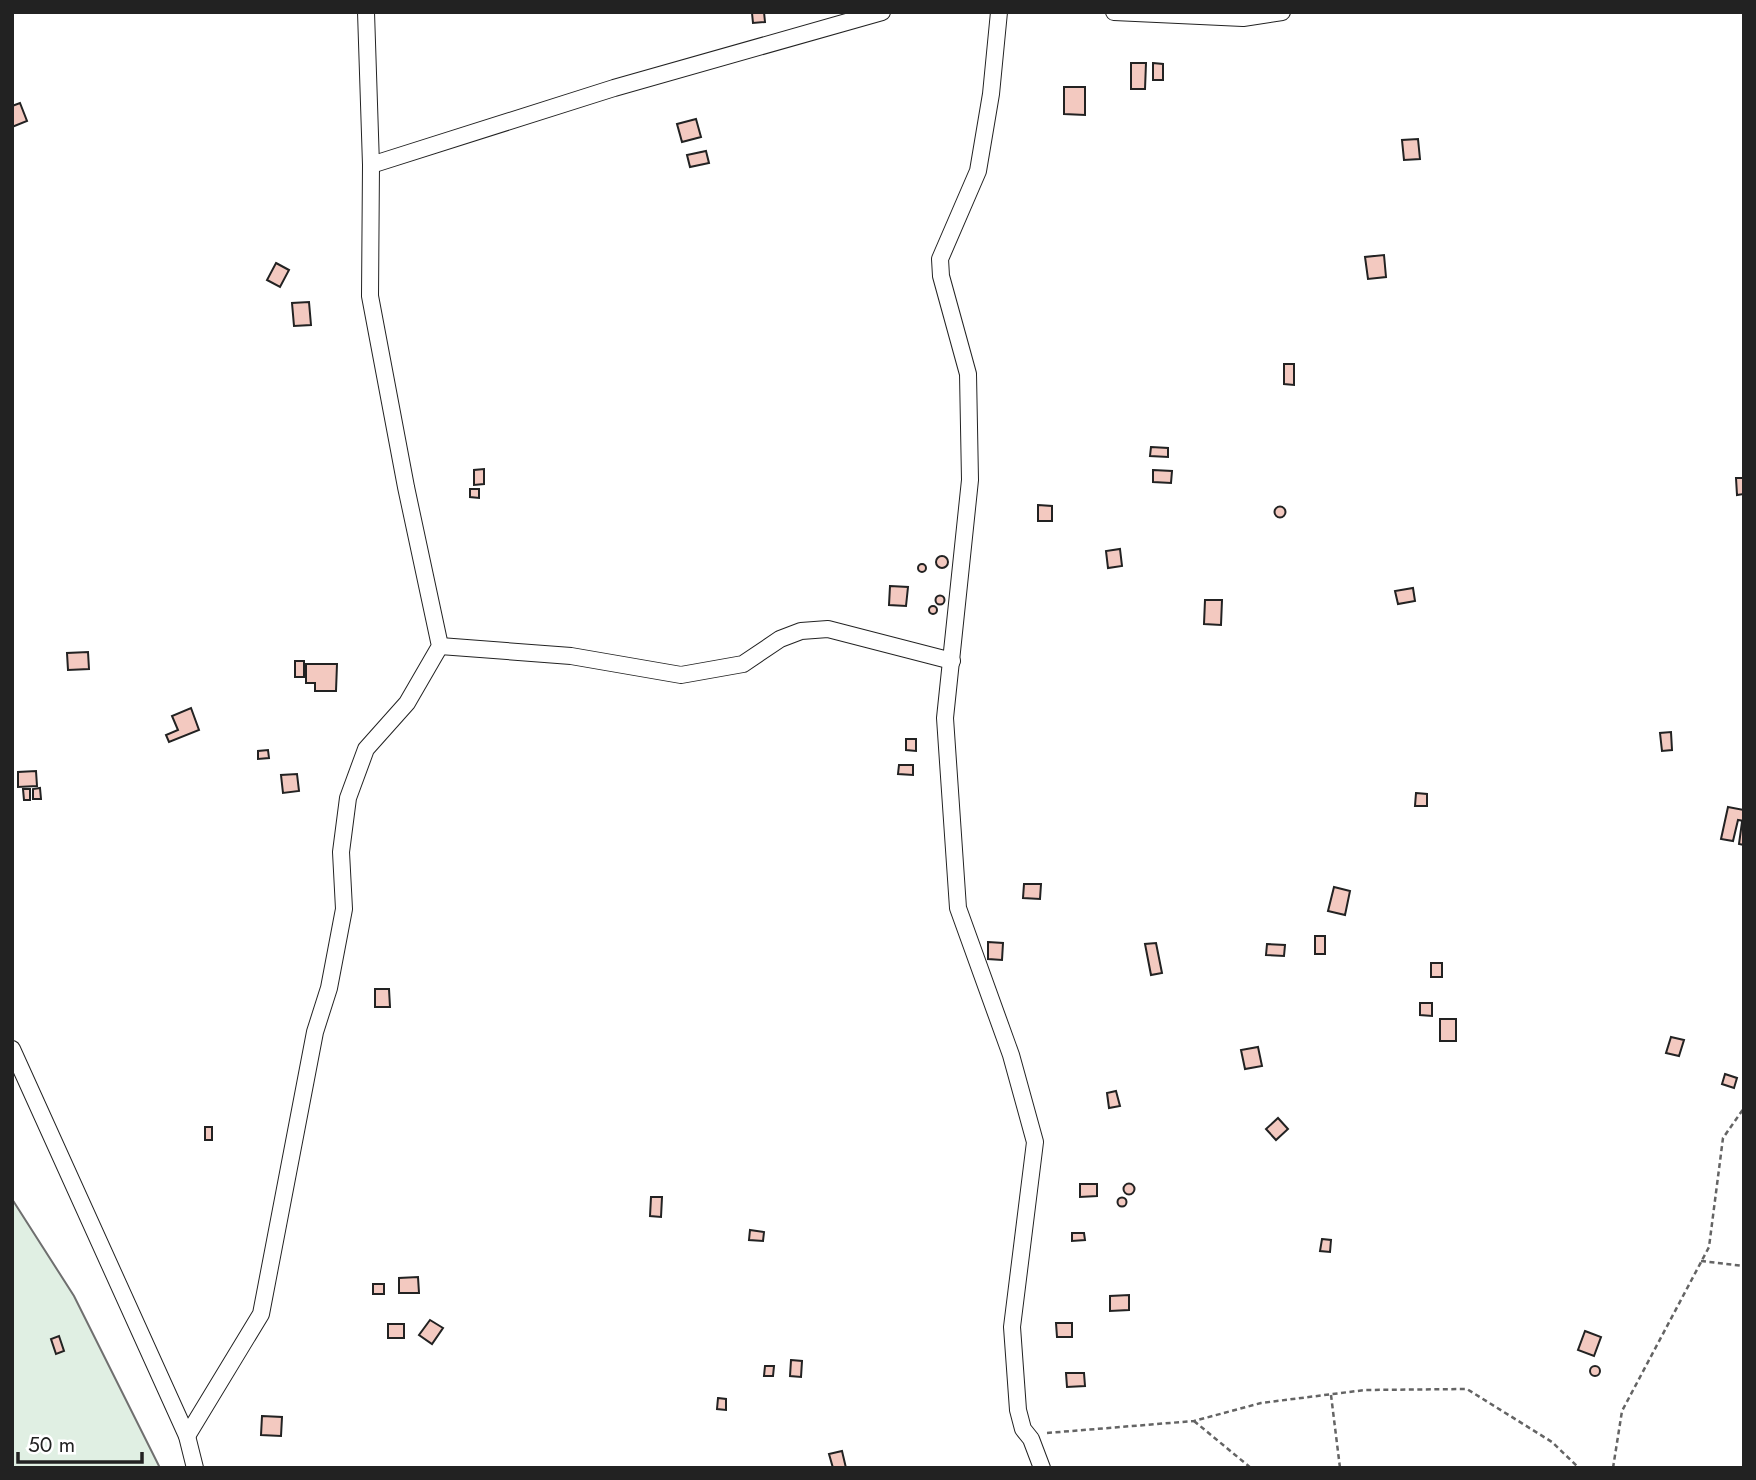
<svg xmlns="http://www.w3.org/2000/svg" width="1756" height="1480" viewBox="0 0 1756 1480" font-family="Jost,sans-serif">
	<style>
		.green { fill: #e0efe3; stroke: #6f6f6f; stroke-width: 2 }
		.building { fill: #f3c9c0; stroke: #222; stroke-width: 2 }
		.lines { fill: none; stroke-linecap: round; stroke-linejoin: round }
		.minor-casing { stroke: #222; stroke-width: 18 }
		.path { stroke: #646464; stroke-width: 2.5; stroke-dasharray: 5 3.5; stroke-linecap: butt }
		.minor { stroke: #fff; stroke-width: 16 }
	</style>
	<rect width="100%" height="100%" fill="#fff"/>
	<path class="green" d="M 12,1199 L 74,1296 L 160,1468 L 12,1468 Z"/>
	<g class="building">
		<path d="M 764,12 L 765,22 L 753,23 L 752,13 Z"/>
		<path d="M 1131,63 L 1146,63 L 1145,89 L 1131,89 Z"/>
		<path d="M 1153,63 L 1163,64 L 1163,80 L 1153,80 Z"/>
		<path d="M 1064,87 L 1085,87 L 1085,115 L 1064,114 Z"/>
		<path d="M 20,103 L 27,121 L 12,127 L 12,106 Z"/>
		<path d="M 696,119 L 701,137 L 682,142 L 677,124 Z"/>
		<path d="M 1418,139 L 1420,159 L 1404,160 L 1402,140 Z"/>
		<path d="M 706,151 L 709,163 L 690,167 L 687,155 Z"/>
		<path d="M 1384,255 L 1386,277 L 1368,279 L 1365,257 Z"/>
		<path d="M 276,263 L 289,270 L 280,287 L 267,280 Z"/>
		<path d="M 309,302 L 311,325 L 294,326 L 292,303 Z"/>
		<path d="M 1284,364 L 1294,364 L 1294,385 L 1284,384 Z"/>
		<path d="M 1151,447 L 1168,448 L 1168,457 L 1150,456 Z"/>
		<path d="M 484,469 L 484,484 L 474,485 L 474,470 Z"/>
		<path d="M 1153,470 L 1172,471 L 1171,483 L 1153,482 Z"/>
		<path d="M 1736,478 L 1744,478 L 1744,494 L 1737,495 Z"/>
		<path d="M 470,489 L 479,489 L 479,498 L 470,497 Z"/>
		<path d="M 1038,505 L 1052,506 L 1052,521 L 1038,521 Z"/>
		<circle cx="1280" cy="512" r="5.5"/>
		<path d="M 1120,549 L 1122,566 L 1108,568 L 1106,551 Z"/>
		<circle cx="942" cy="562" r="6"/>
		<circle cx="922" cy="568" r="4"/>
		<path d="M 890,586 L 908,587 L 906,606 L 889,605 Z"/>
		<path d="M 1413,588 L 1415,601 L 1398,604 L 1395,591 Z"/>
		<circle cx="940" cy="600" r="4.5"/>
		<path d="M 1205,600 L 1222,600 L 1221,625 L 1204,624 Z"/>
		<circle cx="933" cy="610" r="4"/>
		<path d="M 88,652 L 89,669 L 68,670 L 67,653 Z"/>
		<rect x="295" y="661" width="9" height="16"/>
		<path d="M 306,664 L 337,664 L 336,691 L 315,691 L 315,683 L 306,683 Z"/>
		<path d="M 191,708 L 199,730 L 169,742 L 166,735 L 178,730 L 172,716 Z"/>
		<path d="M 1671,732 L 1672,750 L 1662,751 L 1660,733 Z"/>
		<path d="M 906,739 L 916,739 L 916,751 L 906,750 Z"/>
		<path d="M 268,750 L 269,758 L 258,759 L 258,751 Z"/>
		<path d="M 899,765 L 913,765 L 913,775 L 898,774 Z"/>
		<path d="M 36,771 L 37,786 L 18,787 L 18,772 Z"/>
		<path d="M 297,774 L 299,791 L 283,793 L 281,775 Z"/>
		<path d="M 40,788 L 41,799 L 33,799 L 33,789 Z"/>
		<path d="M 23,789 L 30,789 L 30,800 L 24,800 Z"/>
		<path d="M 1416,793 L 1427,794 L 1427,806 L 1415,806 Z"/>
		<path d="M 1728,807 L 1744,810 L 1744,821 L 1738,820 L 1733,841 L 1721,839 Z"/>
		<path d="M 1742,822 L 1744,822 L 1744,845 L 1739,844 Z"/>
		<path d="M 1024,884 L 1041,884 L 1040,899 L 1023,898 Z"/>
		<path d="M 1334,887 L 1350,891 L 1345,915 L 1328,911 Z"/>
		<rect x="1315" y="936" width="10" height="18"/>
		<path d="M 988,942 L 1003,943 L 1002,960 L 988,959 Z"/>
		<path d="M 1156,943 L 1162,973 L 1151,975 L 1145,944 Z"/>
		<path d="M 1267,944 L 1285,945 L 1284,956 L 1266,955 Z"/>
		<rect x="1431" y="963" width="11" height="14"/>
		<path d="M 375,989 L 389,989 L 390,1007 L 375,1007 Z"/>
		<path d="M 1420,1003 L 1432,1003 L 1432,1016 L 1420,1015 Z"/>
		<rect x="1440" y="1019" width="16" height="22"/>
		<path d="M 1671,1037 L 1684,1040 L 1679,1056 L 1666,1053 Z"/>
		<path d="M 1258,1047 L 1262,1066 L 1245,1069 L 1241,1050 Z"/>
		<path d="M 1725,1074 L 1737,1078 L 1734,1088 L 1722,1084 Z"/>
		<path d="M 1116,1091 L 1120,1106 L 1109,1108 L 1107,1093 Z"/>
		<path d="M 1278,1118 L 1288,1129 L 1276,1140 L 1266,1129 Z"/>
		<rect x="205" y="1127" width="7" height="13"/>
		<circle cx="1129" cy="1189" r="5.5"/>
		<path d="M 1080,1184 L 1097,1184 L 1097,1196 L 1080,1197 Z"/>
		<path d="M 651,1197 L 662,1197 L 661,1217 L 650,1216 Z"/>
		<circle cx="1122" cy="1202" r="4.5"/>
		<path d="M 750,1230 L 764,1232 L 763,1241 L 749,1240 Z"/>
		<path d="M 1072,1233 L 1084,1233 L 1085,1240 L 1072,1241 Z"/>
		<path d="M 1322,1239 L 1331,1240 L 1330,1252 L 1320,1251 Z"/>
		<path d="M 418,1277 L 419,1293 L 399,1293 L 399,1278 Z"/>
		<rect x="373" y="1284" width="11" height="10"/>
		<path d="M 1129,1295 L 1129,1310 L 1110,1311 L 1110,1296 Z"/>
		<path d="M 430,1320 L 443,1328 L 432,1344 L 419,1335 Z"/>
		<path d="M 1056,1323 L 1072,1323 L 1072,1337 L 1057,1337 Z"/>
		<rect x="388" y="1324" width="16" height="14"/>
		<path d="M 1585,1331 L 1601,1337 L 1594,1356 L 1578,1350 Z"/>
		<path d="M 59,1336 L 64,1351 L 56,1354 L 51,1339 Z"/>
		<path d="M 791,1360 L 802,1361 L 801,1377 L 790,1376 Z"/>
		<path d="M 765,1366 L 774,1366 L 773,1376 L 764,1376 Z"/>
		<circle cx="1595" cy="1371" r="5"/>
		<path d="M 1066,1373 L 1084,1373 L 1085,1386 L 1067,1387 Z"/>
		<path d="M 718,1398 L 726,1399 L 726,1410 L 717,1409 Z"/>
		<path d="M 262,1416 L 282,1417 L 281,1436 L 261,1435 Z"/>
		<path d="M 842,1451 L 846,1468 L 833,1468 L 829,1454 Z"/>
	</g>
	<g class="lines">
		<defs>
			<g id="minor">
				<path d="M 366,12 L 371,165 L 614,88 L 882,12"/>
				<path d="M 999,12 L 991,94 L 978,171 L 940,259 L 941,276 L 968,374 L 970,480 L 945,718 L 958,908 L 1011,1055 L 1035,1142 L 1012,1327 L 1018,1410 L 1023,1429 L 1031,1439 L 1042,1468"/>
				<path d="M 1114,12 L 1243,18 L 1282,12"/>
				<path d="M 440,646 L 571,656 L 681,675 L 743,664 L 780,639 L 801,631 L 828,629 L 952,661"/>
				<path d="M 12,1049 L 187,1436 L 195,1468"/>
				<path d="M 187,1436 L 261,1314 L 315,1032 L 329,988 L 344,909 L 341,852 L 348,798 L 366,749 L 407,703 L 440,646 L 406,487 L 370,296 L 371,165"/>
			</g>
		</defs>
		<use href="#minor" class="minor-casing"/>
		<g class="path">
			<path d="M 1701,1261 L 1744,1266"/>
			<path d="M 1331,1395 L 1340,1468"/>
			<path d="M 1194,1421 L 1251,1468"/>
			<path d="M 1047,1433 L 1194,1421 L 1261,1403 L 1365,1390 L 1467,1389 L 1552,1442 L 1579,1468"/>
			<path d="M 1613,1468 L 1622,1411 L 1709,1247 L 1723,1138 L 1744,1108"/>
		</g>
		<use href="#minor" class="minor"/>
	</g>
	<rect width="1756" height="1480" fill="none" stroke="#222222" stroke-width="28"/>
	<path d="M18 1452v10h124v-10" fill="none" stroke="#222222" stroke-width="3.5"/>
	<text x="28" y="1452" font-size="21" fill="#222222" stroke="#ffffff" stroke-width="5" paint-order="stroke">50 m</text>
</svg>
